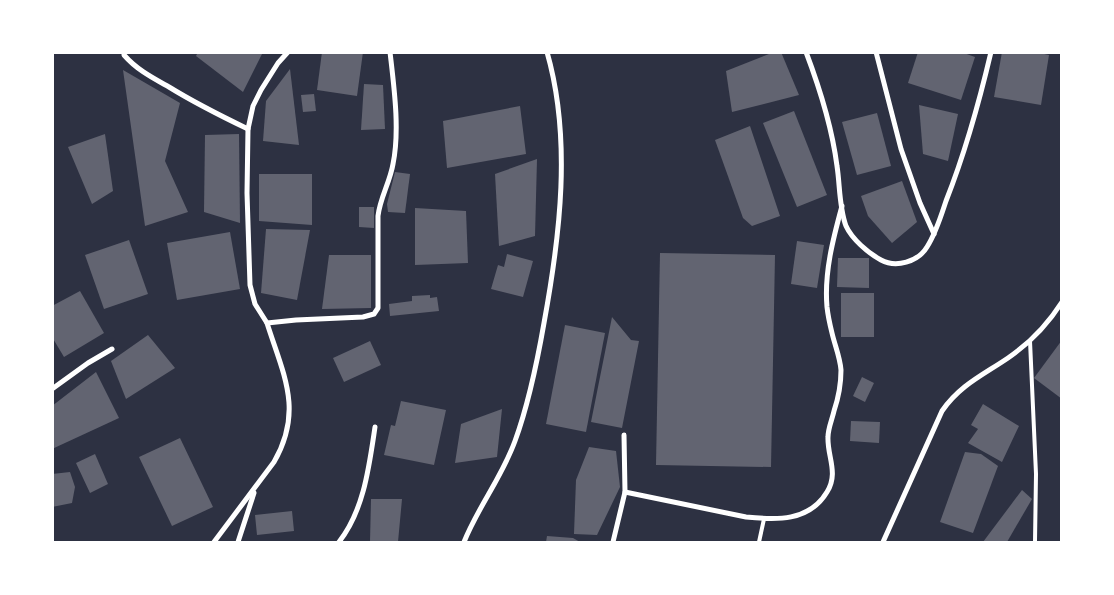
<svg xmlns="http://www.w3.org/2000/svg" width="1114" height="595" viewBox="0 0 1114 595" font-family="'Exo 2',sans-serif">
	<style>
		.building { fill: #626471 }
		.lines { fill: none; stroke-linecap: round; stroke-linejoin: round }
		.service { stroke: #fff; stroke-width: 4 }
		.minor { stroke: #fff; stroke-width: 5 }
	</style>
	<rect width="100%" height="100%" fill="#2d3142"/>
	<g class="building">
		<path d="M 198,52 L 263,52 L 243,92 L 196,56 Z"/>
		<path d="M 322,52 L 363,52 L 357,96 L 317,90 Z"/>
		<path d="M 774,52 L 781,52 L 799,95 L 732,112 L 726,71 Z"/>
		<path d="M 918,52 L 961,52 L 975,57 L 961,100 L 908,83 Z"/>
		<path d="M 1002,52 L 1035,52 L 1049,55 L 1041,105 L 994,97 Z"/>
		<path d="M 290,69 L 299,145 L 263,141 L 266,101 Z"/>
		<path d="M 123,70 L 180,103 L 165,161 L 188,212 L 145,226 Z"/>
		<path d="M 364,84 L 383,85 L 385,129 L 361,130 Z"/>
		<path d="M 314,94 L 316,111 L 303,112 L 301,95 Z"/>
		<path d="M 919,105 L 958,114 L 948,161 L 923,154 Z"/>
		<path d="M 520,106 L 526,154 L 447,168 L 443,121 Z"/>
		<path d="M 794,111 L 827,195 L 797,207 L 763,123 Z"/>
		<path d="M 877,113 L 891,166 L 857,175 L 842,122 Z"/>
		<path d="M 750,126 L 780,216 L 752,226 L 743,218 L 715,140 Z"/>
		<path d="M 105,134 L 113,191 L 92,204 L 68,147 Z"/>
		<path d="M 239,134 L 240,223 L 204,212 L 205,135 Z"/>
		<path d="M 537,159 L 535,236 L 499,246 L 495,174 Z"/>
		<path d="M 395,172 L 410,174 L 405,213 L 388,212 L 387,204 Z"/>
		<path d="M 259,174 L 312,174 L 312,225 L 259,221 Z"/>
		<path d="M 902,181 L 917,222 L 892,243 L 868,216 L 861,196 Z"/>
		<path d="M 359,207 L 374,207 L 374,228 L 359,227 Z"/>
		<path d="M 415,208 L 466,211 L 468,263 L 415,265 Z"/>
		<path d="M 266,229 L 310,230 L 297,300 L 261,293 Z"/>
		<path d="M 230,232 L 240,289 L 177,300 L 167,243 Z"/>
		<path d="M 129,240 L 148,294 L 104,309 L 85,255 Z"/>
		<path d="M 797,241 L 824,245 L 817,288 L 791,284 Z"/>
		<path d="M 660,253 L 775,255 L 771,467 L 656,465 Z"/>
		<path d="M 507,254 L 533,261 L 523,297 L 491,289 L 498,265 L 504,267 Z"/>
		<path d="M 329,255 L 371,255 L 371,308 L 322,309 Z"/>
		<path d="M 838,258 L 869,258 L 869,288 L 837,287 Z"/>
		<path d="M 80,291 L 104,333 L 64,357 L 52,337 L 52,306 Z"/>
		<rect x="841" y="293" width="33" height="44"/>
		<path d="M 430,295 L 430,298 L 437,297 L 439,311 L 390,316 L 389,304 L 412,301 L 412,296 Z"/>
		<path d="M 612,317 L 631,340 L 639,341 L 622,428 L 591,422 Z"/>
		<path d="M 565,325 L 605,333 L 586,432 L 546,424 Z"/>
		<path d="M 148,335 L 175,368 L 126,399 L 111,361 Z"/>
		<path d="M 1062,340 L 1062,399 L 1034,378 Z"/>
		<path d="M 370,341 L 381,365 L 344,382 L 333,358 Z"/>
		<path d="M 96,372 L 119,418 L 52,449 L 52,406 Z"/>
		<path d="M 862,377 L 874,383 L 865,402 L 853,396 Z"/>
		<path d="M 401,401 L 446,410 L 434,465 L 384,455 L 391,425 L 395,426 Z"/>
		<path d="M 983,404 L 1019,426 L 1002,462 L 968,443 L 978,429 L 971,425 Z"/>
		<path d="M 502,409 L 497,457 L 455,463 L 461,424 Z"/>
		<path d="M 851,421 L 880,422 L 879,443 L 850,441 Z"/>
		<path d="M 180,438 L 213,507 L 172,526 L 139,457 Z"/>
		<path d="M 589,447 L 616,451 L 620,487 L 597,535 L 574,534 L 576,480 Z"/>
		<path d="M 965,452 L 981,454 L 998,466 L 973,533 L 940,522 Z"/>
		<path d="M 95,454 L 108,484 L 90,493 L 76,463 Z"/>
		<path d="M 70,472 L 75,487 L 72,503 L 52,507 L 52,474 Z"/>
		<path d="M 1022,490 L 1032,499 L 1007,542 L 983,542 Z"/>
		<path d="M 371,499 L 402,499 L 398,542 L 370,542 Z"/>
		<path d="M 292,511 L 294,531 L 257,535 L 255,515 Z"/>
		<path d="M 547,536 L 573,538 L 580,542 L 546,542 Z"/>
	</g>
	<g class="lines">
		<g class="service">
			<path d="M 1030,341 L 1036,474 L 1035,542"/>
			<path d="M 759,542 L 764,519"/>
		</g>
		<g class="minor">
			<path d="M 124,52 L 124,55 C 137,70 153,78 169,87 C 195,103 221,116 248,129"/>
			<path d="M 806,52 C 820,89 832,127 837,166 C 840,185 839,207 846,226 C 852,239 868,253 881,260 C 896,268 918,262 927,247 C 936,233 941,216 946,201 C 965,153 979,103 991,52"/>
			<path d="M 876,52 L 901,149 L 920,203 L 934,234"/>
			<path d="M 267,323 L 255,304 L 250,285 L 247,193 L 248,129 L 253,106 L 261,90 L 278,63 L 288,52"/>
			<path d="M 52,389 L 88,363 L 112,349"/>
			<path d="M 625,492 L 746,517 C 776,520 809,522 827,492 C 839,473 827,456 828,437 C 828,428 832,420 834,411 C 838,399 841,383 841,370 C 840,357 835,346 832,333 C 830,325 828,316 827,307 C 824,273 833,239 842,206"/>
			<path d="M 214,542 L 274,462 C 304,410 283,374 267,323 L 296,320 L 363,317 L 374,314 L 378,308 L 378,216 C 380,198 390,182 393,164 C 400,130 394,87 390,52"/>
			<path d="M 238,542 L 254,493"/>
			<path d="M 339,542 C 364,510 369,467 375,427"/>
			<path d="M 464,542 C 478,507 502,477 515,441 C 529,403 537,363 544,323 C 560,236 572,139 547,52"/>
			<path d="M 613,542 L 625,492 L 624,435"/>
			<path d="M 883,542 L 942,411 C 960,385 983,375 1008,358 C 1030,343 1048,324 1062,302"/>
		</g>
	</g>
	<rect width="1114" height="595" fill="none" stroke="#ffffff" stroke-width="108"/>
</svg>
